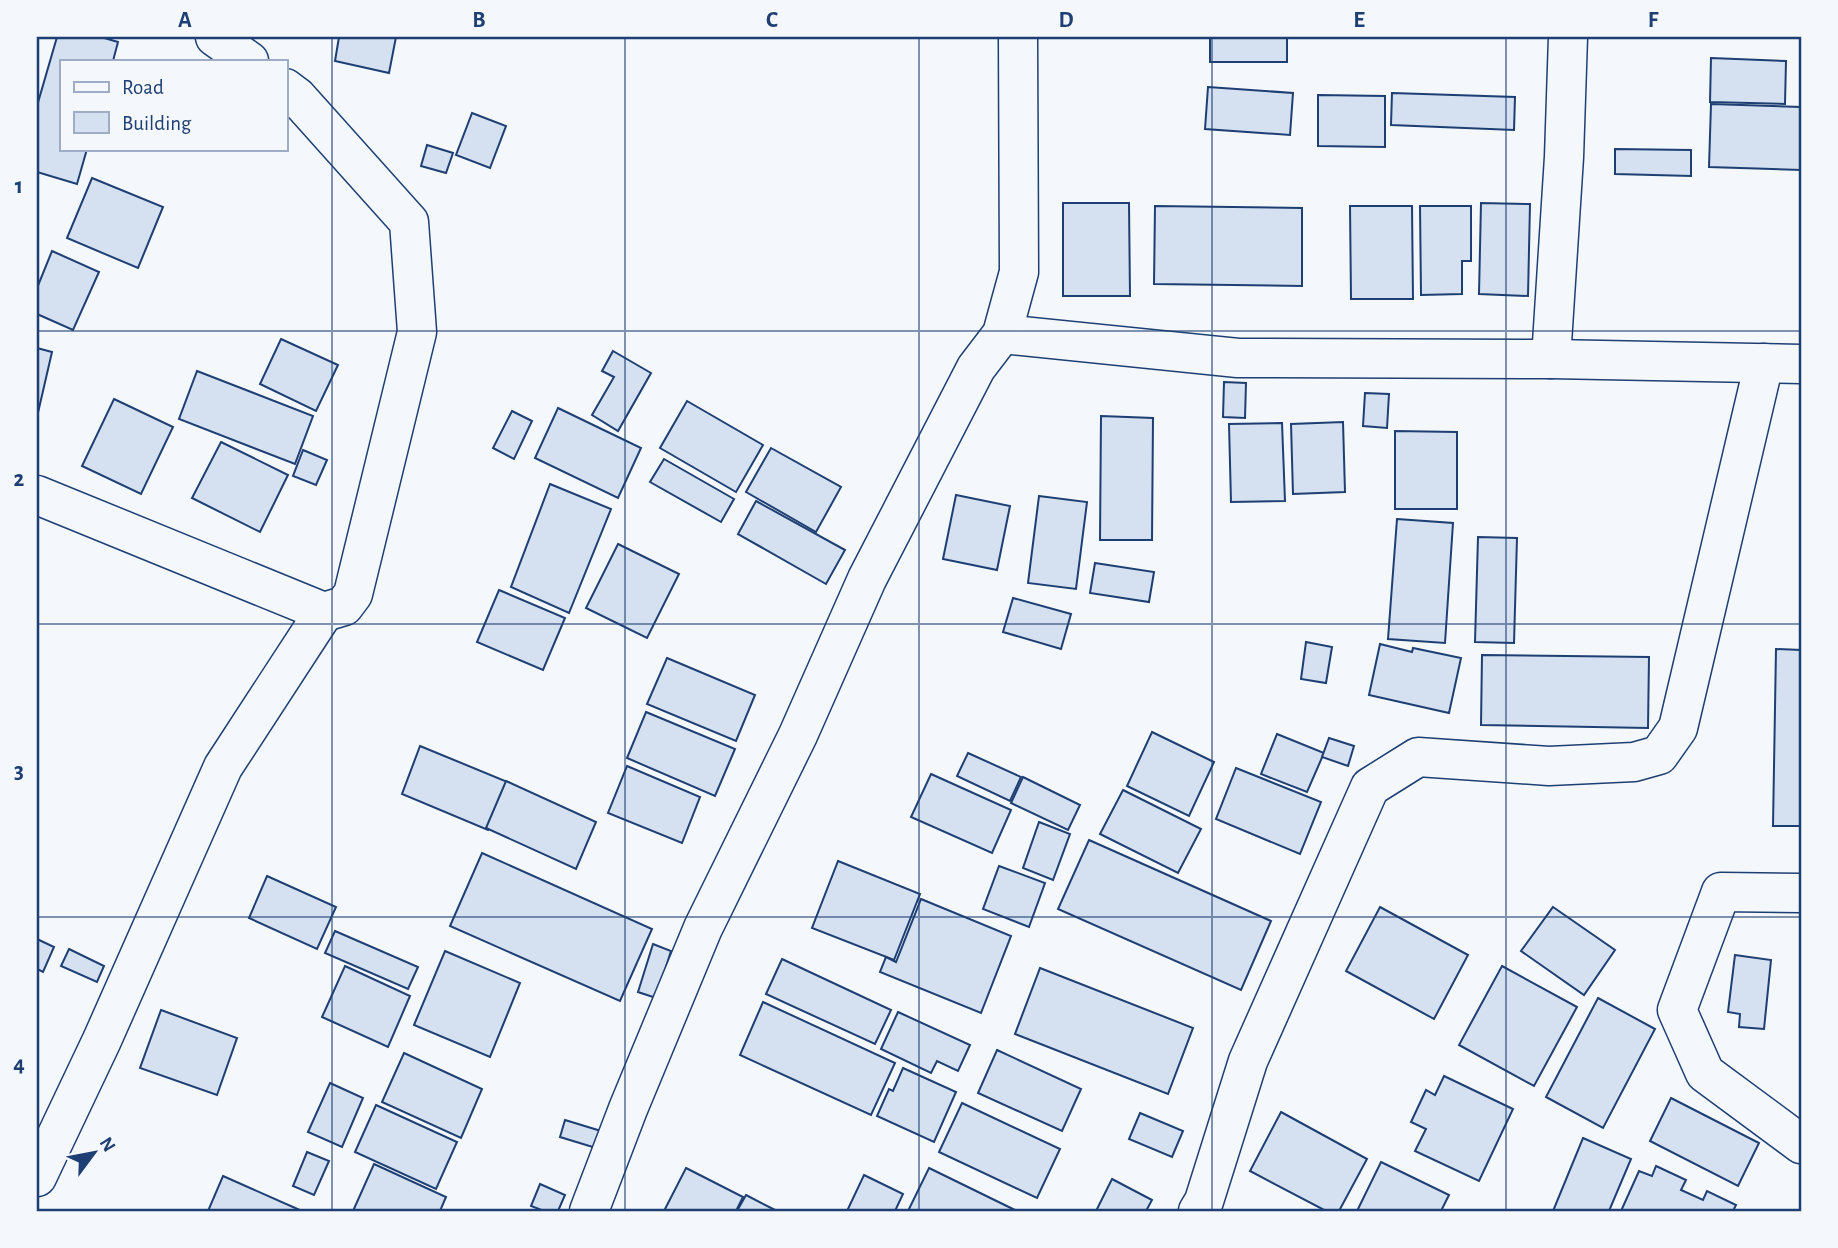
<svg xmlns="http://www.w3.org/2000/svg" width="1838" height="1248" viewBox="0 0 1838 1248" font-family="'Alegreya Sans',sans-serif">
	<style>
		.building { fill: #d5e0f0; stroke: #1d3f73; stroke-width: 2 }
		.lines { fill: none; stroke-linecap: round; stroke-linejoin: round }
		.minor-casing { stroke: #1d3f73; stroke-width: 41 }
		.minor { stroke: #f4f7fb; stroke-width: 38 }
		.grid { fill: none; stroke: #1d3f73; stroke-width: 2; stroke-opacity: 0.55 }
		.neatline { fill: none; stroke: #1d3f73; stroke-width: 2.5 }
		.grid-label { font-size: 23px; text-anchor: middle; font-weight: bold; fill: #1d3f73 }
	</style>
	<rect width="100%" height="100%" fill="#f4f7fb"/>
	<g class="building">
		<path d="M 57,37 L 101,37 L 118,42 L 113,61 L 61,61 L 61,149 L 87,149 L 77,184 L 37,172 L 37,106 Z"/>
		<path d="M 339,37 L 396,37 L 389,73 L 335,61 Z"/>
		<rect x="1210" y="37" width="77" height="25"/>
		<path d="M 1711,58 L 1786,61 L 1785,104 L 1710,102 Z"/>
		<path d="M 1208,87 L 1293,93 L 1290,135 L 1205,129 Z"/>
		<path d="M 1392,93 L 1515,97 L 1514,130 L 1391,125 Z"/>
		<path d="M 1318,95 L 1385,96 L 1385,147 L 1318,146 Z"/>
		<path d="M 1711,104 L 1801,107 L 1801,170 L 1709,167 Z"/>
		<path d="M 472,113 L 506,126 L 490,168 L 456,155 Z"/>
		<path d="M 427,145 L 453,153 L 446,173 L 421,166 Z"/>
		<path d="M 1615,149 L 1691,150 L 1691,176 L 1615,174 Z"/>
		<path d="M 92,178 L 163,207 L 138,268 L 67,238 Z"/>
		<path d="M 1063,203 L 1129,203 L 1130,296 L 1063,296 Z"/>
		<path d="M 1481,203 L 1530,204 L 1528,296 L 1479,294 Z"/>
		<path d="M 1155,206 L 1302,208 L 1302,286 L 1154,284 Z"/>
		<path d="M 1350,206 L 1412,206 L 1413,299 L 1351,299 Z"/>
		<path d="M 1420,206 L 1471,206 L 1471,261 L 1462,261 L 1462,294 L 1421,295 Z"/>
		<path d="M 52,251 L 99,272 L 73,330 L 37,314 L 37,288 Z"/>
		<path d="M 281,339 L 338,365 L 316,411 L 260,384 Z"/>
		<path d="M 37,348 L 52,352 L 37,417 Z"/>
		<path d="M 613,351 L 651,373 L 618,431 L 592,415 L 614,377 L 602,371 Z"/>
		<path d="M 197,371 L 313,416 L 295,464 L 179,419 Z"/>
		<path d="M 1224,382 L 1246,383 L 1245,418 L 1223,417 Z"/>
		<path d="M 1365,393 L 1389,394 L 1387,428 L 1363,426 Z"/>
		<path d="M 114,399 L 173,427 L 141,494 L 82,466 Z"/>
		<path d="M 687,401 L 763,445 L 736,492 L 660,448 Z"/>
		<path d="M 558,408 L 641,448 L 618,498 L 535,458 Z"/>
		<path d="M 512,411 L 532,421 L 514,459 L 493,448 Z"/>
		<path d="M 1101,416 L 1153,418 L 1152,540 L 1100,540 Z"/>
		<path d="M 1343,422 L 1345,492 L 1293,494 L 1291,424 Z"/>
		<path d="M 1282,423 L 1285,501 L 1231,502 L 1229,424 Z"/>
		<path d="M 1395,431 L 1457,432 L 1457,509 L 1395,509 Z"/>
		<path d="M 221,442 L 288,475 L 260,532 L 192,498 Z"/>
		<path d="M 771,448 L 841,487 L 816,532 L 746,492 Z"/>
		<path d="M 303,450 L 327,460 L 316,485 L 293,476 Z"/>
		<path d="M 664,459 L 734,499 L 721,522 L 650,482 Z"/>
		<path d="M 550,484 L 611,509 L 569,613 L 511,587 Z"/>
		<path d="M 956,495 L 1010,506 L 997,570 L 943,559 Z"/>
		<path d="M 1039,496 L 1087,502 L 1076,589 L 1028,583 Z"/>
		<path d="M 756,501 L 845,550 L 826,584 L 738,534 Z"/>
		<path d="M 1397,519 L 1453,523 L 1445,643 L 1388,639 Z"/>
		<path d="M 1478,537 L 1517,538 L 1514,643 L 1475,642 Z"/>
		<path d="M 618,544 L 679,574 L 647,638 L 586,608 Z"/>
		<path d="M 1095,563 L 1154,572 L 1149,602 L 1090,593 Z"/>
		<path d="M 499,590 L 565,618 L 543,670 L 477,642 Z"/>
		<path d="M 1013,598 L 1071,614 L 1061,649 L 1003,632 Z"/>
		<path d="M 1306,642 L 1332,647 L 1326,683 L 1301,679 Z"/>
		<path d="M 1380,644 L 1412,652 L 1413,648 L 1461,658 L 1449,713 L 1369,695 Z"/>
		<path d="M 1776,649 L 1801,650 L 1801,826 L 1773,826 Z"/>
		<path d="M 1482,655 L 1649,657 L 1648,728 L 1481,725 Z"/>
		<path d="M 667,658 L 755,695 L 736,741 L 647,704 Z"/>
		<path d="M 646,712 L 735,749 L 715,796 L 627,758 Z"/>
		<path d="M 1152,732 L 1214,762 L 1189,816 L 1127,786 Z"/>
		<path d="M 1277,734 L 1324,753 L 1307,792 L 1261,774 Z"/>
		<path d="M 1329,738 L 1354,746 L 1348,766 L 1322,757 Z"/>
		<path d="M 420,746 L 510,783 L 488,830 L 402,794 Z"/>
		<path d="M 968,753 L 1021,777 L 1010,801 L 957,776 Z"/>
		<path d="M 627,766 L 700,797 L 682,843 L 608,813 Z"/>
		<path d="M 1236,768 L 1321,802 L 1300,854 L 1216,819 Z"/>
		<path d="M 931,774 L 1011,810 L 992,853 L 911,817 Z"/>
		<path d="M 1023,777 L 1080,805 L 1068,830 L 1011,803 Z"/>
		<path d="M 506,781 L 596,822 L 576,869 L 486,828 Z"/>
		<path d="M 1123,790 L 1201,829 L 1178,873 L 1100,834 Z"/>
		<path d="M 1039,822 L 1070,834 L 1053,880 L 1023,868 Z"/>
		<path d="M 1089,840 L 1271,921 L 1241,990 L 1058,909 Z"/>
		<path d="M 482,853 L 652,929 L 620,1001 L 450,926 Z"/>
		<path d="M 838,861 L 920,894 L 894,960 L 812,928 Z"/>
		<path d="M 999,866 L 1045,883 L 1029,927 L 983,909 Z"/>
		<path d="M 267,876 L 336,907 L 317,949 L 249,918 Z"/>
		<path d="M 921,899 L 1011,936 L 981,1013 L 880,972 L 886,957 L 896,962 Z"/>
		<path d="M 1380,907 L 1468,955 L 1434,1019 L 1346,971 Z"/>
		<path d="M 1553,907 L 1615,950 L 1584,995 L 1521,951 Z"/>
		<path d="M 335,931 L 418,967 L 408,989 L 325,953 Z"/>
		<path d="M 37,939 L 54,947 L 43,972 L 37,969 Z"/>
		<path d="M 653,944 L 671,951 L 656,998 L 638,992 Z"/>
		<path d="M 69,949 L 104,966 L 97,982 L 61,966 Z"/>
		<path d="M 445,951 L 520,983 L 490,1057 L 414,1025 Z"/>
		<path d="M 1735,955 L 1771,960 L 1764,1029 L 1739,1027 L 1740,1014 L 1728,1012 Z"/>
		<path d="M 782,959 L 891,1010 L 875,1044 L 766,994 Z"/>
		<path d="M 345,966 L 410,996 L 388,1047 L 322,1017 Z"/>
		<path d="M 1502,966 L 1577,1007 L 1534,1086 L 1459,1045 Z"/>
		<path d="M 1040,968 L 1193,1028 L 1168,1094 L 1015,1034 Z"/>
		<path d="M 1598,998 L 1655,1029 L 1603,1128 L 1546,1097 Z"/>
		<path d="M 763,1002 L 895,1063 L 871,1115 L 740,1055 Z"/>
		<path d="M 161,1010 L 237,1038 L 217,1095 L 140,1068 Z"/>
		<path d="M 898,1012 L 970,1045 L 958,1071 L 937,1061 L 931,1073 L 881,1049 Z"/>
		<path d="M 997,1050 L 1081,1089 L 1062,1131 L 978,1093 Z"/>
		<path d="M 404,1053 L 482,1089 L 461,1138 L 382,1102 Z"/>
		<path d="M 903,1068 L 956,1092 L 934,1142 L 877,1116 L 889,1089 L 893,1091 Z"/>
		<path d="M 1444,1076 L 1513,1109 L 1479,1181 L 1415,1151 L 1426,1129 L 1411,1122 L 1426,1090 L 1435,1095 Z"/>
		<path d="M 330,1083 L 363,1098 L 342,1147 L 308,1132 Z"/>
		<path d="M 1671,1098 L 1759,1143 L 1738,1186 L 1650,1141 Z"/>
		<path d="M 962,1103 L 1060,1149 L 1037,1198 L 939,1152 Z"/>
		<path d="M 376,1105 L 457,1142 L 436,1189 L 355,1152 Z"/>
		<path d="M 1281,1112 L 1367,1159 L 1339,1211 L 1326,1211 L 1250,1171 Z"/>
		<path d="M 1140,1113 L 1183,1131 L 1172,1157 L 1129,1139 Z"/>
		<path d="M 565,1120 L 601,1131 L 596,1148 L 560,1137 Z"/>
		<path d="M 1583,1138 L 1631,1159 L 1609,1211 L 1553,1211 Z"/>
		<path d="M 307,1152 L 329,1161 L 314,1195 L 293,1186 Z"/>
		<path d="M 1381,1162 L 1449,1195 L 1441,1211 L 1357,1211 Z"/>
		<path d="M 374,1164 L 446,1197 L 440,1211 L 353,1211 Z"/>
		<path d="M 1656,1166 L 1686,1180 L 1681,1190 L 1703,1200 L 1707,1191 L 1736,1205 L 1733,1211 L 1621,1211 L 1639,1171 L 1652,1176 Z"/>
		<path d="M 686,1168 L 743,1197 L 736,1211 L 664,1211 Z"/>
		<path d="M 929,1168 L 1017,1211 L 908,1211 Z"/>
		<path d="M 864,1175 L 903,1194 L 895,1211 L 847,1211 Z"/>
		<path d="M 223,1176 L 302,1211 L 208,1211 Z"/>
		<path d="M 1112,1179 L 1152,1200 L 1146,1211 L 1096,1211 Z"/>
		<path d="M 540,1184 L 565,1195 L 558,1211 L 544,1211 L 531,1206 Z"/>
		<path d="M 746,1195 L 777,1211 L 737,1211 Z"/>
	</g>
	<g class="lines">
		<defs>
			<g id="minor">
				<path d="M 215,37 L 249,61"/>
				<path d="M 1002,334 L 1238,358 L 1551,359 L 1801,364"/>
				<path d="M 1551,359 L 1564,157 L 1568,37"/>
				<path d="M 37,495 L 324,612 L 344,606 L 353,594 L 417,332 L 409,222 L 297,97 L 285,88"/>
				<path d="M 1801,893 L 1721,892 L 1677,1010 L 1705,1073 L 1801,1144"/>
				<path d="M 37,1177 L 102,1040 L 223,767 L 324,612"/>
				<path d="M 589,1211 L 628,1109 L 703,928 L 798,735 L 867,579 L 976,368 L 1002,334 L 1019,272 L 1018,37"/>
				<path d="M 1198,1211 L 1204,1201 L 1248,1061 L 1370,787 L 1418,757 L 1549,766 L 1634,762 L 1659,755 L 1678,728 L 1764,363"/>
			</g>
		</defs>
		<use href="#minor" class="minor-casing"/>
		<use href="#minor" class="minor"/>
	</g>
	<path class="grid" d="M 332,37 L 332,1211M 625,37 L 625,1211M 919,37 L 919,1211M 1212,37 L 1212,1211M 1506,37 L 1506,1211M 37,331 L 1801,331M 37,624 L 1801,624M 37,917 L 1801,917"/>
	<rect width="1838" height="1248" fill="none" stroke="#f4f7fb" stroke-width="77"/>
	<rect x="60" y="60" width="228" height="91" fill="#f4f7fb" stroke="#9eadc5" stroke-width="2"/>
	<rect x="74" y="82" width="35" height="10" fill="#f4f7fb" stroke="#9eadc5" stroke-width="2"/>
	<text x="122" y="94" font-size="21" fill="#1d3f73">Road</text>
	<rect x="74" y="112" width="35" height="21" fill="#d5e0f0" stroke="#9eadc5" stroke-width="2"/>
	<text x="122" y="130" font-size="21" fill="#1d3f73">Building</text>
	<g transform="translate(94 1153) rotate(58)" stroke="#f4f7fb" stroke-width="5" paint-order="stroke">
	<path d="M0-5L12 26L0 18L-12 26Z" fill="#1d3f73"/>
	<text y="-10" font-size="19" font-weight="bold" text-anchor="middle" fill="#1d3f73">N</text>
	</g>
	<rect x="38" y="38" width="1762" height="1172" class="neatline"/>
	<g class="grid-label">
		<text x="185" y="27">A</text>
		<text x="479" y="27">B</text>
		<text x="772" y="27">C</text>
		<text x="1066" y="27">D</text>
		<text x="1359" y="27">E</text>
		<text x="1653" y="27">F</text>
		<text x="19" y="193">1</text>
		<text x="19" y="486">2</text>
		<text x="19" y="778">3</text>
		<text x="19" y="1071">4</text>
	</g>
</svg>
